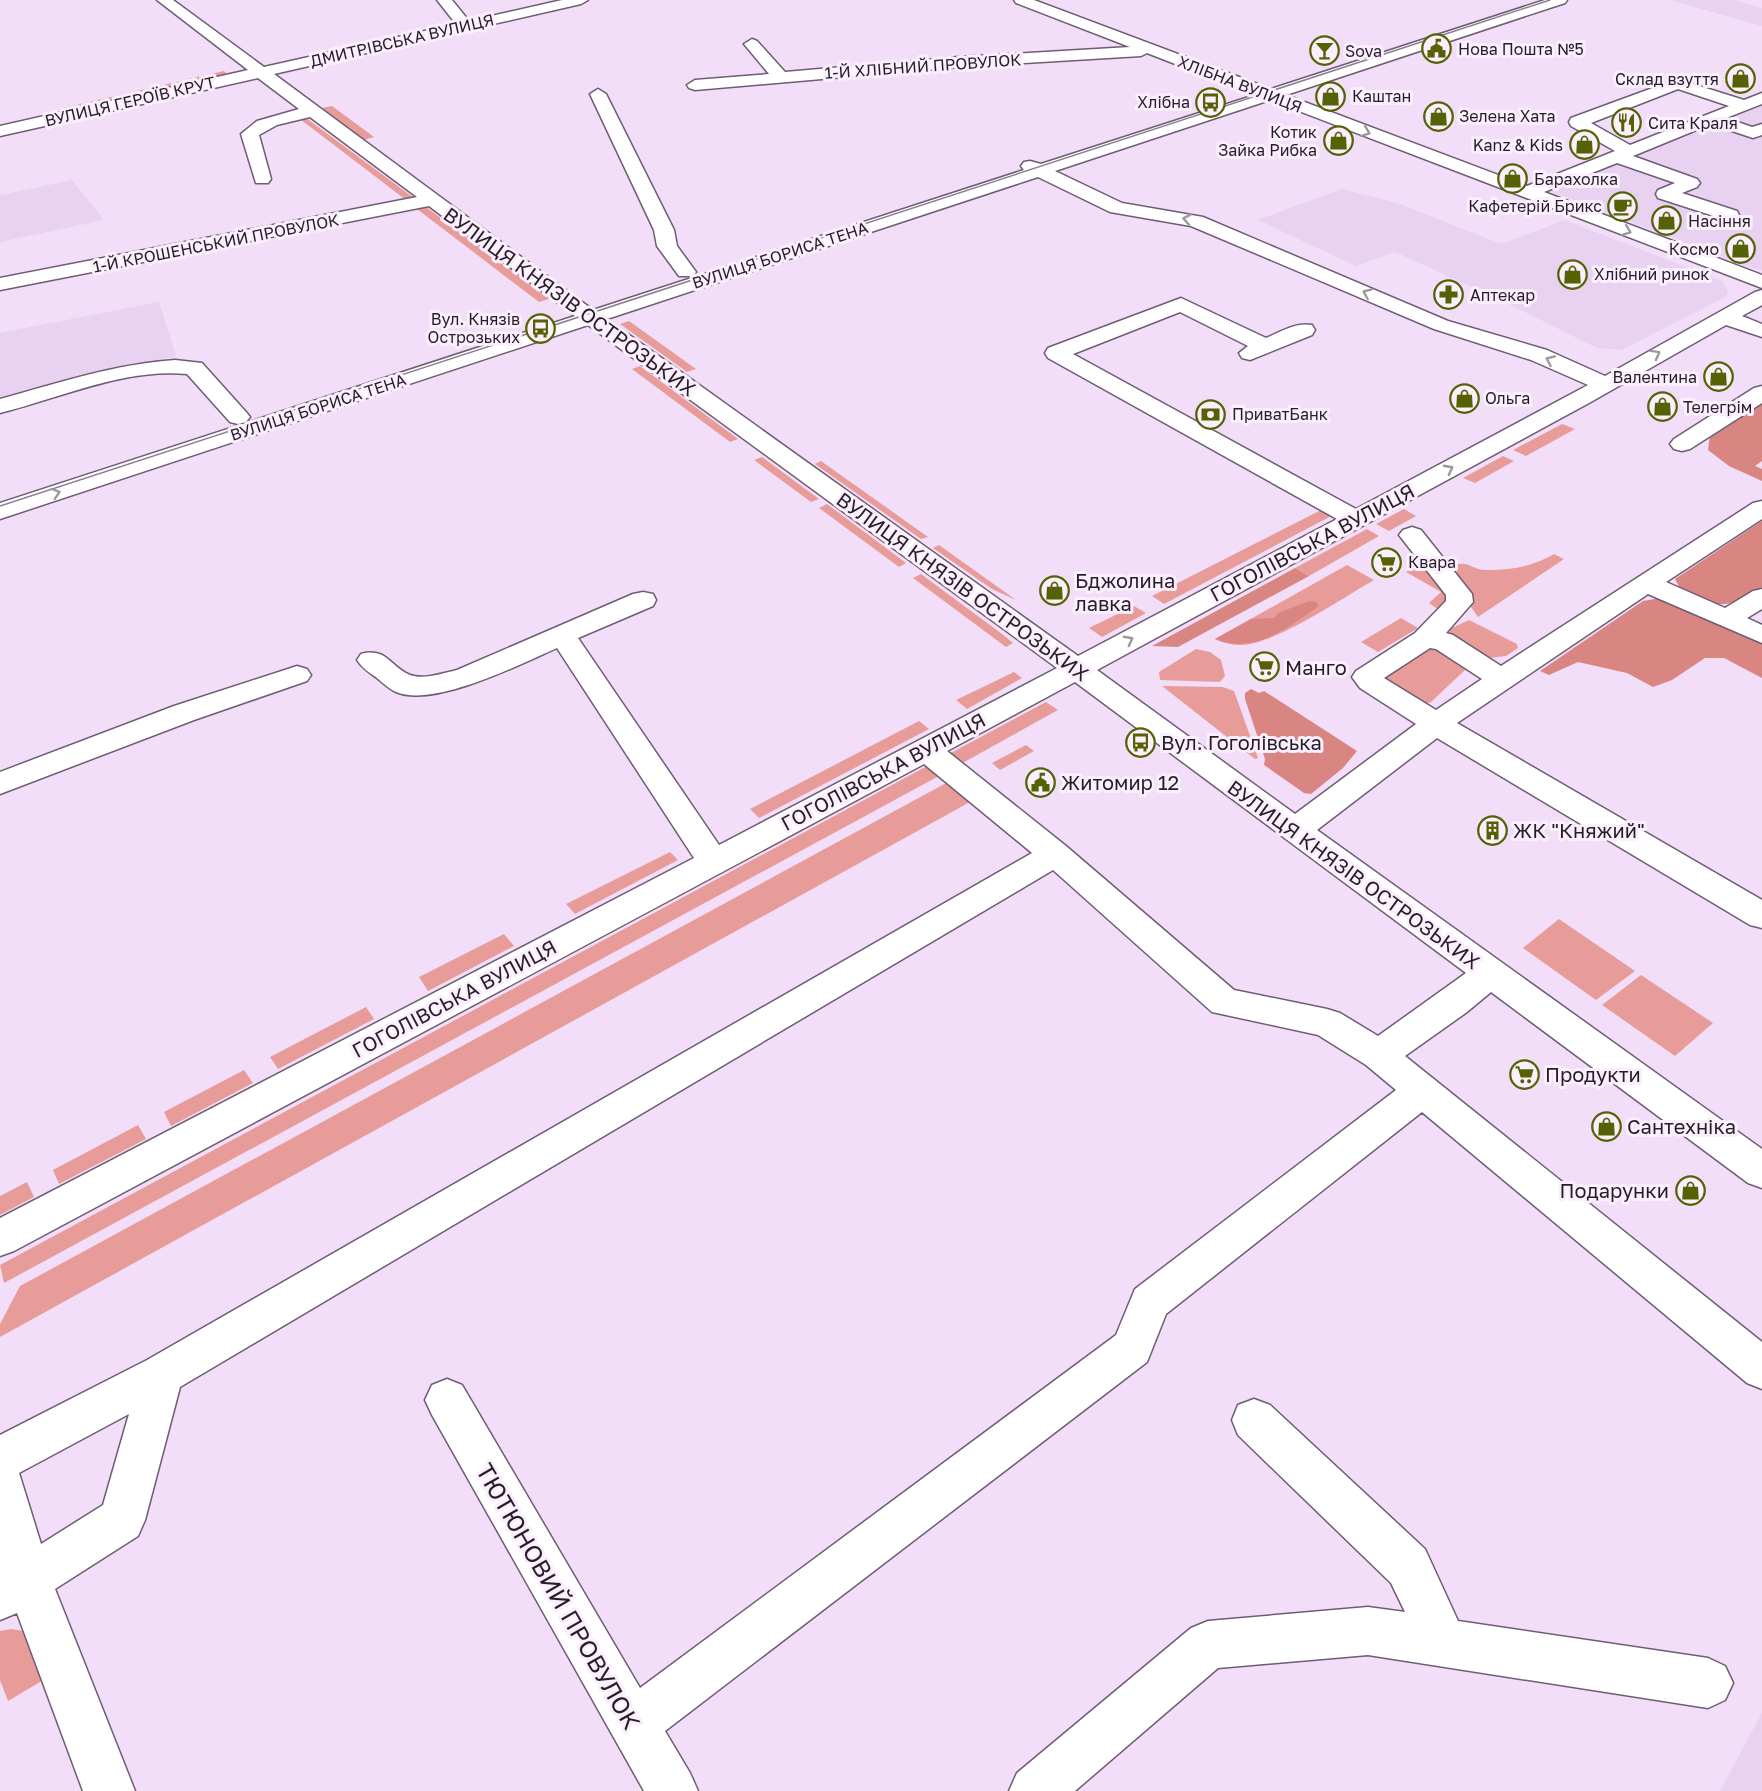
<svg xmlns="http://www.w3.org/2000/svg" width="1762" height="1791" viewBox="0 0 1762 1791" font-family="'Golos Text',sans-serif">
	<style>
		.built { fill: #e9d1f1 }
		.green { fill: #e89c99 }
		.forest { fill: #d98582 }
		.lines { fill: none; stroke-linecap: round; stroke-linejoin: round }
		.minor-casing { stroke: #6e5d73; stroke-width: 3 }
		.minor { fill: #fff; fill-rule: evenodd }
		.tram { stroke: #8b7e8f; stroke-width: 1.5 }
		.oneway { stroke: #9d9a9e }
		.labels { text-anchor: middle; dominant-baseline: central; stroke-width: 6; stroke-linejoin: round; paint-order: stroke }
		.far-street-label { font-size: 16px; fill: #251e27; stroke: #fbeffe }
		.far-poi-label { font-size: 16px; fill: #251e27; stroke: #fbeffe; text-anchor: start }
		.street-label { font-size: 20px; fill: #251e27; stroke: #fbeffe }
		.poi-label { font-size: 20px; fill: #251e27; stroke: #fbeffe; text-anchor: start }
		.near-street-label { font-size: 24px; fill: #251e27; stroke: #fbeffe }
	</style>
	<rect width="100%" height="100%" fill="#f2def8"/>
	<g class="built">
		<path d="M 1669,0 L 1735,0 L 1762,8 L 1762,26 Z"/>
		<path d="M 1762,104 L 1762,270 L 1749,267 L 1550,191 L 1555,187 Z"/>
		<path d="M 72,180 L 104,220 L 0,242 L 0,193 L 2,195 Z"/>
		<path d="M 1342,189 L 1400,204 L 1501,244 L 1565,220 L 1722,281 L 1728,292 L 1727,296 L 1622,350 L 1597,348 L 1509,304 L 1395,252 L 1356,266 L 1258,220 Z"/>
		<path d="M 159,302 L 176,356 L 90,374 L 0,400 L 0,333 Z"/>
		<path d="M 1762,1713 L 1762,1791 L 1720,1791 Z"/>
	</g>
	<g class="green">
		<path d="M 224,71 L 227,74 L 66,110 L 63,108 Z"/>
		<path d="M 332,106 L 374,137 L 364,140 L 322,108 Z"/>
		<path d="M 302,115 L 418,201 L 410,203 L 296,116 Z"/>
		<path d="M 422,204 L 549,299 L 539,302 L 413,206 Z"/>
		<path d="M 629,321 L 696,369 L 687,372 L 620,324 Z"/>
		<path d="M 640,366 L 738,439 L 730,442 L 632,369 Z"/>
		<path d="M 1562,424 L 1575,429 L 1526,456 L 1513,450 Z"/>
		<path d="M 1503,456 L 1514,461 L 1475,483 L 1463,478 Z"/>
		<path d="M 762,457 L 819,499 L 811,502 L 754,460 Z"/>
		<path d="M 821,461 L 928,537 L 921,539 L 815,464 Z"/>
		<path d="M 827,504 L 906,563 L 899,567 L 819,508 Z"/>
		<path d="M 1325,508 L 1335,514 L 1164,604 L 1152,596 Z"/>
		<path d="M 1404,509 L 1416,516 L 1389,531 L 1376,524 Z"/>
		<path d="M 1367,529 L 1379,536 L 1309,576 L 1295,568 Z"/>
		<path d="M 939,545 L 1016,600 L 992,589 L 933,548 Z"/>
		<path d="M 1554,554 L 1564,559 L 1478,617 L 1444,569 C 1470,556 1469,571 1489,570 C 1512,570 1534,566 1554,554 Z"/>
		<path d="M 1425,557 L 1454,593 L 1439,610 L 1429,603 L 1441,592 L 1406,572 L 1413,567 L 1410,565 Z"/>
		<path d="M 1347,565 L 1374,580 C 1341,599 1277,643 1242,645 C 1232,645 1224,643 1215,639 Z"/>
		<path d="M 921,574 L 1002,634 L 1013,643 L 1006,647 L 913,578 Z"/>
		<path d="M 1134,606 L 1146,613 L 1102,637 L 1089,628 Z"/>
		<path d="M 1401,618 L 1418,628 L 1378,652 L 1361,642 Z"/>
		<path d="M 1469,620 L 1517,644 L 1518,648 L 1506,656 L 1480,659 L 1450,635 L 1450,629 Z"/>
		<path d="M 1423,648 L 1435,648 L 1463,663 L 1465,670 L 1431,702 L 1425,704 L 1383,680 L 1386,671 Z"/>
		<path d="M 1196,649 L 1210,652 L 1221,660 L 1225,676 L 1220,682 L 1160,680 L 1159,672 Z"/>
		<path d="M 1014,672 L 1022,678 L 967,709 L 956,700 Z"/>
		<path d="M 1162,686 L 1223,687 L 1234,691 L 1258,758 L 1255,759 Z"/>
		<path d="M 1046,702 L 1058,710 L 959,765 L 947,755 Z"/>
		<path d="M 919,721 L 929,729 L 759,818 L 750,809 Z"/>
		<path d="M 1026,745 L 1034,751 L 1000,770 L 992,763 Z"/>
		<path d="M 929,765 L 940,773 L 937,777 L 4,1283 L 0,1265 Z"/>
		<path d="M 948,782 L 970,802 L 0,1337 L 0,1324 L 20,1286 Z"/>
		<path d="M 670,852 L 678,860 L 575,914 L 566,904 Z"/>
		<path d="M 1559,919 L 1635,971 L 1596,1000 L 1523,948 Z"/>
		<path d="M 504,934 L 514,946 L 428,991 L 419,977 Z"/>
		<path d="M 1641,975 L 1713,1023 L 1675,1056 L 1602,1005 Z"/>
		<path d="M 366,1007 L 374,1019 L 278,1069 L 270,1057 Z"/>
		<path d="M 244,1070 L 253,1083 L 171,1126 L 164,1112 Z"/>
		<path d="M 138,1125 L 146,1139 L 59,1184 L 53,1170 Z"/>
		<path d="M 27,1182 L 34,1197 L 0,1215 L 0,1196 Z"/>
		<path d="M 11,1629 L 24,1631 L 45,1679 L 8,1701 L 0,1680 L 0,1631 Z"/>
	</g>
	<g class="forest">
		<path d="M 1762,402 L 1762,461 L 1755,466 L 1762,469 L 1762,481 L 1729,466 L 1708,450 L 1710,435 Z"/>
		<path d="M 1762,521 L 1762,587 C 1724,610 1723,608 1682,592 L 1675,579 Z"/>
		<path d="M 1295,568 L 1309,576 L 1178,647 L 1152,646 Z"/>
		<path d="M 1660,598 L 1762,642 L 1762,678 L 1724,658 L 1705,658 L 1672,680 L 1653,687 L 1627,673 L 1578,662 L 1549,675 L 1540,671 L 1643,601 Z"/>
		<path d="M 1309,601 L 1316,602 L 1319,606 C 1287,628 1255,655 1215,639 L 1251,619 L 1274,618 L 1278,613 Z"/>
		<path d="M 1251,689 L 1259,693 L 1264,691 L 1357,751 L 1343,768 L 1311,794 L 1304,793 L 1264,765 L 1265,759 L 1245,699 L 1245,693 Z"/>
	</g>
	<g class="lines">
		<defs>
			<g id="minor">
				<path d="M 157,0 L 173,0 L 264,67 L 456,24 L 437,0 L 452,0 L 469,21 L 562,0 L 588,0 L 581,4 L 274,74 L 593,310 L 1024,170 L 1021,166 L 1024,162 L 1030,161 L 1041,164 L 1255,95 L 1147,53 L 1141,56 L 959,67 L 695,90 L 689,88 L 687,85 L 695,80 L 769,74 L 744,44 L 752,39 L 757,41 L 785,72 L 959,57 L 1130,47 L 1016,3 L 1014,0 L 1034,0 L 1271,89 L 1545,0 L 1567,0 L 1565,3 L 1286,95 L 1527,186 L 1615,151 L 1571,126 L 1569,122 L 1571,118 L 1677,79 L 1744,100 L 1762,93 L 1762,104 L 1726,118 L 1752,127 L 1762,124 L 1762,135 L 1753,138 L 1711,124 L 1633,156 L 1697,179 L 1700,183 L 1697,187 L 1682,193 L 1737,211 L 1739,215 L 1737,219 L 1723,219 L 1658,198 L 1656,194 L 1658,190 L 1675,183 L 1617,163 L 1544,192 L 1762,275 L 1762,288 L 1270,100 L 1055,171 L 1122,203 L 1203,217 L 1448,321 L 1547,350 L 1605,376 L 1755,292 L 1762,290 L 1762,305 L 1742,316 L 1762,324 L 1762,337 L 1726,325 L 1589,403 L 1097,670 L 1295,814 L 1416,724 L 1360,688 L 1352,677 L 1356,671 L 1415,633 L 1446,601 L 1446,595 L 1399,535 L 1403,530 L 1412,527 L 1421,530 L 1472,594 L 1473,602 L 1446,633 L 1453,635 L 1501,666 L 1753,503 L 1762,501 L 1762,519 L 1666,582 L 1725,608 L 1753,591 L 1762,589 L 1762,609 L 1747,618 L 1762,625 L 1762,643 L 1648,594 L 1457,723 L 1762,900 L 1762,928 L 1750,925 L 1437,738 L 1317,830 L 1762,1149 L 1762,1188 L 1748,1183 L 1491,992 L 1467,1012 L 1405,1056 L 1762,1342 L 1762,1389 L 1747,1383 L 1422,1112 L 1166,1314 L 1147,1362 L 665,1731 L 690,1773 L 698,1791 L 644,1791 L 432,1415 L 425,1400 L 432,1385 L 447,1379 L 462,1385 L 640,1688 L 1116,1335 L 1135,1289 L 1396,1090 L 1366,1065 L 1318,1035 L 1212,1012 L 1053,870 L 180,1387 L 145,1520 L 138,1536 L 55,1589 L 135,1791 L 83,1791 L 17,1613 L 0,1620 L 0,1435 L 147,1360 L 1032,853 L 924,764 L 14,1251 L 0,1256 L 0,1218 L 694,858 L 557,648 C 521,664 434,708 396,692 C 389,689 383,683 377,678 C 370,673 362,668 357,660 L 361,654 C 387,647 390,667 410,675 C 423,680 444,673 457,670 L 633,594 L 643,592 L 653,594 L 656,600 L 653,606 L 578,638 L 719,845 L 1057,668 L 588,325 L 0,519 L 0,503 L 575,316 L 429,206 L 0,290 L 0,278 L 417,197 L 310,117 L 277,125 L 259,135 L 271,179 L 268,183 L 256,183 L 241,134 L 257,121 L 299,109 L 258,78 L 0,136 L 0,126 L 248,70 ZM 1678,89 L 1729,106 L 1630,145 L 1591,123 ZM 1038,177 L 1110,212 L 1191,226 L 1434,329 L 1531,360 L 1588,385 L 1356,509 L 1073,354 L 1180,312 L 1248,346 L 1239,353 L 1242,358 L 1250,360 L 1312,335 L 1315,330 L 1312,325 C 1296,322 1280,332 1266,338 L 1181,298 L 1048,348 L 1045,353 L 1048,358 L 1337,519 L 1078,656 L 607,319 ZM 1430,648 L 1436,649 L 1482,679 L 1436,710 L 1384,678 ZM 1075,682 L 1466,973 L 1378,1036 L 1340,1013 L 1327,1009 L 1234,990 L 1066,846 L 947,751 ZM 129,1414 L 103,1505 L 41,1544 L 19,1473 Z"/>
				<path d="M 598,89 L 606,94 L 674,230 L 677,246 L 696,272 L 693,276 L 679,276 L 657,246 L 654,230 L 590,94 Z"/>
				<path d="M 175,360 L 202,363 L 246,412 L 250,417 L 246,422 L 238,424 L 230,422 L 187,374 C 124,368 60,398 0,413 L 0,399 C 58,383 115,364 175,360 Z"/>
				<path d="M 1762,386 L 1762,403 L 1690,449 L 1682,451 L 1674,449 L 1670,444 L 1674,439 L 1754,388 Z"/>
				<path d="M 297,666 L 307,669 L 311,675 L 307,681 L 194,720 L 0,794 L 0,772 L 174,706 Z"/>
				<path d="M 1254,1399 L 1270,1405 L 1425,1549 L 1458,1621 L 1708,1658 L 1725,1666 L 1733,1683 L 1725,1700 L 1708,1708 L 1368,1655 L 1218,1668 L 1075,1791 L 1009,1791 L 1017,1773 L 1191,1628 L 1208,1621 L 1368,1607 L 1405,1612 L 1391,1583 L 1238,1435 L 1232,1420 L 1238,1405 Z"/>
			</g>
		</defs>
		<use href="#minor" class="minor-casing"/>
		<use href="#minor" class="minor"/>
		<path class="tram" d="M 0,506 L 1550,0"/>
	</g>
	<defs><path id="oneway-chevron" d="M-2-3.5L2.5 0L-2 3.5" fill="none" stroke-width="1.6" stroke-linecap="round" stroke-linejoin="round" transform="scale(1.5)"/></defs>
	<g class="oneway">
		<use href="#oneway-chevron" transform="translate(1366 132) rotate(21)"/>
		<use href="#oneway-chevron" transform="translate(1187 219) rotate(-170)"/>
		<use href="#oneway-chevron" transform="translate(1627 231) rotate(21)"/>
		<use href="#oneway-chevron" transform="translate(1367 293) rotate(-157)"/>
		<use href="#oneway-chevron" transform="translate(1656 354) rotate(-29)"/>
		<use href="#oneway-chevron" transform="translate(1550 360) rotate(-156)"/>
		<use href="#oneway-chevron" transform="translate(1449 469) rotate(-28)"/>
		<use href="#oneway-chevron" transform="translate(56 493) rotate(-18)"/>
		<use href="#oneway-chevron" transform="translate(1129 640) rotate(-28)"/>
	</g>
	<defs>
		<symbol id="civic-ring" viewBox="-11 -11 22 22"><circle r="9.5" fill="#fbeffe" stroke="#556204" stroke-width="1.5"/><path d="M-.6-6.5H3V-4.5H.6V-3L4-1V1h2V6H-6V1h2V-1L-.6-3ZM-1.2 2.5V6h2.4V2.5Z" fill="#556204"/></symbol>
		<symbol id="bar-ring" viewBox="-11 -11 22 22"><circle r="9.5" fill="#fbeffe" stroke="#556204" stroke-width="1.5"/><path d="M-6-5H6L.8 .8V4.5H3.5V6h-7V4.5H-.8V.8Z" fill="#556204"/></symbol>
		<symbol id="shop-ring" viewBox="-11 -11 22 22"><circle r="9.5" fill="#fbeffe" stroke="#556204" stroke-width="1.5"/><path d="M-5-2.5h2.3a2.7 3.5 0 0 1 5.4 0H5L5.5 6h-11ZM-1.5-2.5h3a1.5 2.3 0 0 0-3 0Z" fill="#556204"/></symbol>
		<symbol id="bus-ring" viewBox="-11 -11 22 22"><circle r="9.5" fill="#fbeffe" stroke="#556204" stroke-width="1.5"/><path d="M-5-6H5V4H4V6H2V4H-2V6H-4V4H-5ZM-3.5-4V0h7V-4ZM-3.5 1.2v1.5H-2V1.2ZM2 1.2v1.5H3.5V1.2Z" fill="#556204"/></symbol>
		<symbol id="restaurant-ring" viewBox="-11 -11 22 22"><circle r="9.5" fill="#fbeffe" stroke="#556204" stroke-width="1.5"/><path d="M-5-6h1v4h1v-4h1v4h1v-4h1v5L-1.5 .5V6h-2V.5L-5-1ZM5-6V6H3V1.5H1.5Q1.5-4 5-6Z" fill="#556204"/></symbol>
		<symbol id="cafe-ring" viewBox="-11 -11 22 22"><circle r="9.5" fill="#fbeffe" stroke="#556204" stroke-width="1.5"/><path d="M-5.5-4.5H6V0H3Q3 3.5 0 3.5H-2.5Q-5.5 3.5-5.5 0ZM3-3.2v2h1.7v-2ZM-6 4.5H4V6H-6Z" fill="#556204"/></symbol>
		<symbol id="pharmacy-ring" viewBox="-11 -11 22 22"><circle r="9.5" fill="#fbeffe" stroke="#556204" stroke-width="1.5"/><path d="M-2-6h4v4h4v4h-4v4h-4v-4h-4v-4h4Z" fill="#556204"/></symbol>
		<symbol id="bank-ring" viewBox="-11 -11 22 22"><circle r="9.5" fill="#fbeffe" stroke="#556204" stroke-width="1.5"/><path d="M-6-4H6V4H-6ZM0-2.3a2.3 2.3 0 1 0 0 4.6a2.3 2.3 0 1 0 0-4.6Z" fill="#556204"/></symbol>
		<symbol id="supermarket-ring" viewBox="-11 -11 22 22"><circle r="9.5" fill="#fbeffe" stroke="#556204" stroke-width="1.5"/><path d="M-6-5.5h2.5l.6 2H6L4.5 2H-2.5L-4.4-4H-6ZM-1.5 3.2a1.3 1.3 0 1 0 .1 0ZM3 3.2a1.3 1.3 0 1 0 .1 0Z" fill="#556204"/></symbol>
		<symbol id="building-ring" viewBox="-11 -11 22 22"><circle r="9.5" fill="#fbeffe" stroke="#556204" stroke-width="1.5"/><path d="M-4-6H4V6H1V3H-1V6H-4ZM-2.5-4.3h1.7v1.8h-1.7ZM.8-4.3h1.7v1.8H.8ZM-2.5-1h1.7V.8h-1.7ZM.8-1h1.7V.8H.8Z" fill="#556204"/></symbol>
	</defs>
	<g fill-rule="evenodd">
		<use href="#civic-ring" x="1420" y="32" width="33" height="33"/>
		<use href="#bar-ring" x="1308" y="34" width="33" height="33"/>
		<use href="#shop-ring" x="1724" y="62" width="33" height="33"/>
		<use href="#shop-ring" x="1314" y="80" width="33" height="33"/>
		<use href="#bus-ring" x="1194" y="86" width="33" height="33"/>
		<use href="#shop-ring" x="1422" y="100" width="33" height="33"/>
		<use href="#restaurant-ring" x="1610" y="106" width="33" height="33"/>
		<use href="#shop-ring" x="1322" y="124" width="33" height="33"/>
		<use href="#shop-ring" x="1568" y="128" width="33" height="33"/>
		<use href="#shop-ring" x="1496" y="162" width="33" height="33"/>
		<use href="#cafe-ring" x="1606" y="190" width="33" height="33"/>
		<use href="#shop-ring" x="1650" y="204" width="33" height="33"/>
		<use href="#shop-ring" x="1724" y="232" width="33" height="33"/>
		<use href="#shop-ring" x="1556" y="258" width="33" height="33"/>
		<use href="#pharmacy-ring" x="1432" y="278" width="33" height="33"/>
		<use href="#bus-ring" x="524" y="312" width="33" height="33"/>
		<use href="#shop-ring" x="1702" y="360" width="33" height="33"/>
		<use href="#shop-ring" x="1448" y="382" width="33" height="33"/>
		<use href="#shop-ring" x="1646" y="390" width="33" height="33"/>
		<use href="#bank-ring" x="1194" y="398" width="33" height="33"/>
		<use href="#supermarket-ring" x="1370" y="546" width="33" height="33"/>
		<use href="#shop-ring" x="1038" y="574" width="33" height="33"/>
		<use href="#supermarket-ring" x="1248" y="650" width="33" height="33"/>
		<use href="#bus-ring" x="1124" y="726" width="33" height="33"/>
		<use href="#civic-ring" x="1024" y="766" width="33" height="33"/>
		<use href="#building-ring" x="1476" y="814" width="33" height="33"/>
		<use href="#supermarket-ring" x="1508" y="1058" width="33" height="33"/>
		<use href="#shop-ring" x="1590" y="1110" width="33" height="33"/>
		<use href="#shop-ring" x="1674" y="1174" width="33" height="33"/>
	</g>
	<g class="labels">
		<g class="far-street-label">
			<text transform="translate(402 40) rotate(-13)">ДМИТРІВСЬКА ВУЛИЦЯ</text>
			<text transform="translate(923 66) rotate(-4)">1-Й ХЛІБНИЙ ПРОВУЛОК</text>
			<text transform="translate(1240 84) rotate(21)">ХЛІБНА ВУЛИЦЯ</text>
			<text transform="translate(130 101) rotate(-13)">ВУЛИЦЯ ГЕРОЇВ КРУТ</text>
			<text transform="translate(216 243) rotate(-11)">1-Й КРОШЕНСЬКИЙ ПРОВУЛОК</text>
			<text transform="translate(780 255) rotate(-18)">ВУЛИЦЯ БОРИСА ТЕНА</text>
			<text transform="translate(318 407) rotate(-18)">ВУЛИЦЯ БОРИСА ТЕНА</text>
		</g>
		<g class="far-poi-label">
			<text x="1458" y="49">Нова Пошта №5</text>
			<text x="1345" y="51">Sova</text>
			<text x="1719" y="79" text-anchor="end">Склад взуття</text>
			<text x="1352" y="96">Каштан</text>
			<text x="1190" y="102" text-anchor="end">Хлібна</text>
			<text x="1459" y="116">Зелена Хата</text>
			<text x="1648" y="123">Сита Краля</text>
			<text x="1317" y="132" text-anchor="end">Котик<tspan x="1317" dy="18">Зайка Рибка</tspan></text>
			<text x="1563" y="145" text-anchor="end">Kanz &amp; Kids</text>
			<text x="1534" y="179">Барахолка</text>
			<text x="1602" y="206" text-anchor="end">Кафетерій Брикс</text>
			<text x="1688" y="221">Насіння</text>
			<text x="1719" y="249" text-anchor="end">Космо</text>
			<text x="1594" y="274">Хлібний ринок</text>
			<text x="1470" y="295">Аптекар</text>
			<text x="520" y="319" text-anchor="end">Вул. Князів<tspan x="520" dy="18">Острозьких</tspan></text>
			<text x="1697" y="377" text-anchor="end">Валентина</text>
			<text x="1485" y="398">Ольга</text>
			<text x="1683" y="407">Телегрім</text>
			<text x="1232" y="414">ПриватБанк</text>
			<text x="1408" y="562">Квара</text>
		</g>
		<g class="street-label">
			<text transform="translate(570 301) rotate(36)">ВУЛИЦЯ КНЯЗІВ ОСТРОЗЬКИХ</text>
			<text transform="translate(1312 542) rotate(-28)">ГОГОЛІВСЬКА ВУЛИЦЯ</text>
			<text transform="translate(963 586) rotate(36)">ВУЛИЦЯ КНЯЗІВ ОСТРОЗЬКИХ</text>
			<text transform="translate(883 771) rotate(-28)">ГОГОЛІВСЬКА ВУЛИЦЯ</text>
			<text transform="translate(1354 874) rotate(36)">ВУЛИЦЯ КНЯЗІВ ОСТРОЗЬКИХ</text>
			<text transform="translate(454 998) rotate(-28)">ГОГОЛІВСЬКА ВУЛИЦЯ</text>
		</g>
		<g class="poi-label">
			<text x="1075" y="580">Бджолина<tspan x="1075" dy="23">лавка</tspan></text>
			<text x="1285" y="667">Манго</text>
			<text x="1161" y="742">Вул. Гоголівська</text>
			<text x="1061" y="782">Житомир 12</text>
			<text x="1513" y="830">ЖК "Княжий"</text>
			<text x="1545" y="1074">Продукти</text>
			<text x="1627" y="1126">Сантехніка</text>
			<text x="1669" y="1190" text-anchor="end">Подарунки</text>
		</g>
		<g class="near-street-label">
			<text transform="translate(559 1596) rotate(60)">ТЮТЮНОВИЙ ПРОВУЛОК</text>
		</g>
	</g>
</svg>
